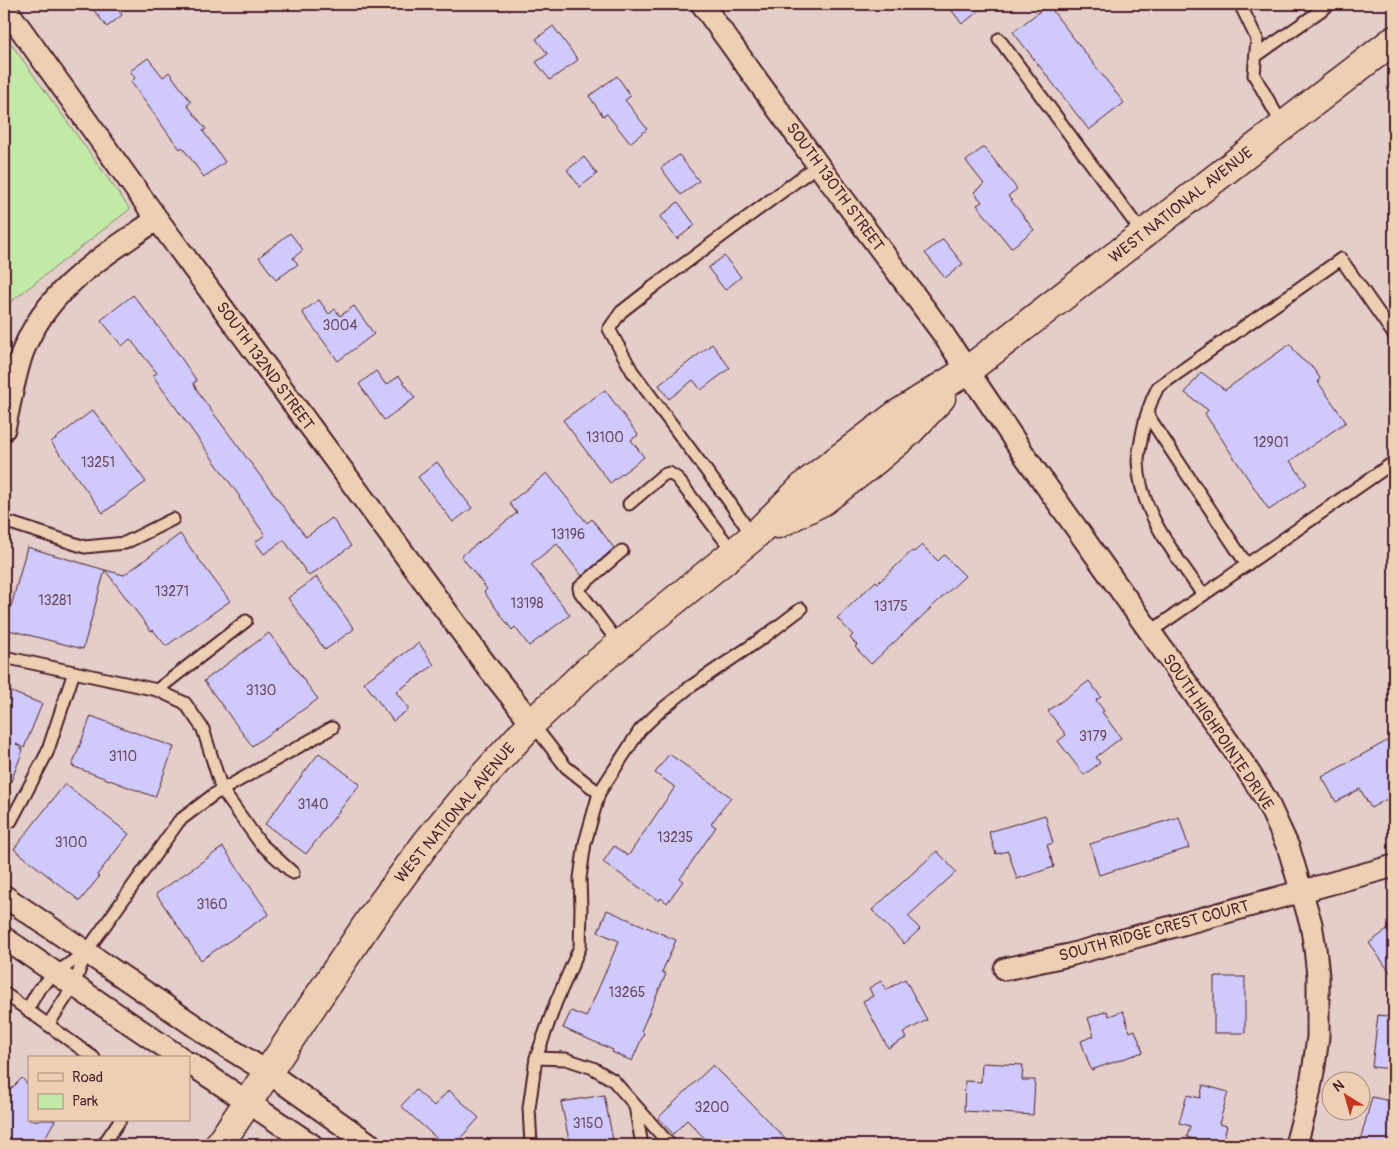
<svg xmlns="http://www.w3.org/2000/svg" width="1398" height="1149" viewBox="0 0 1398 1149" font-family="Pangolin,sans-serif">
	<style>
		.green { fill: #c0eaa6; stroke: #858468 }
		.building { fill: #cfc9fc; stroke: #4a1f2b }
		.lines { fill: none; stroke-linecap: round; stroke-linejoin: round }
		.service-casing { stroke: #4a1f2b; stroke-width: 15 }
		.minor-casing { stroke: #4a1f2b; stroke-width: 25 }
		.secondary-casing { stroke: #4a1f2b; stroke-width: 31 }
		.service { stroke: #edd0b3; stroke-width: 11 }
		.minor { stroke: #edd0b3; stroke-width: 21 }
		.secondary { stroke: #edd0b3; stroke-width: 28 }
		.labels { text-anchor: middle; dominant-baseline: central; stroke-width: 4.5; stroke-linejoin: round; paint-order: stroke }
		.number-label { font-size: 14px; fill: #6b4a5f }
		.street-label { font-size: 16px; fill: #4a1f2b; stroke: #edd0b3 }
	</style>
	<rect width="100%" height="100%" fill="#e4cec9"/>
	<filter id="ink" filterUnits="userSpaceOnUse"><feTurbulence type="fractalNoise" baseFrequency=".02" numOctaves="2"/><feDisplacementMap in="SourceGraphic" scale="10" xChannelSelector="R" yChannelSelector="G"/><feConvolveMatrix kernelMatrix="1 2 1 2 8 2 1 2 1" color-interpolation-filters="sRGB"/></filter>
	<g filter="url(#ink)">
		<path class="green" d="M 4,34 L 130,209 L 4,307 Z"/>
		<g class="building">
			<path d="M 89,4 L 114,4 L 122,15 L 107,27 Z"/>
			<path d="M 947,4 L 988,4 L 962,24 Z"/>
			<path d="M 1048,5 L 1124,103 L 1089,130 L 1013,32 Z"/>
			<path d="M 553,26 L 578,60 L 550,80 L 536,62 L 548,54 L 536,39 Z"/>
			<path d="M 148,58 L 163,77 L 169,72 L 191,102 L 187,105 L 206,129 L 203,131 L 225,162 L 204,177 L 182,147 L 180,149 L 169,135 L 131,82 L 135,78 L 130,71 Z"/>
			<path d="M 617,76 L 631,96 L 625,100 L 647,129 L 630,143 L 607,114 L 603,116 L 589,96 Z"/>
			<path d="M 984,147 L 1017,189 L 1008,196 L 1034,230 L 1011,248 L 977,205 L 982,202 L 974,192 L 984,184 L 966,161 Z"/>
			<path d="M 679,155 L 699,181 L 681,195 L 661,168 Z"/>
			<path d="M 584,157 L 597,174 L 580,187 L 567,170 Z"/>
			<path d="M 678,202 L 695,225 L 677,239 L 660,217 Z"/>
			<path d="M 290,233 L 303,250 L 293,258 L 298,264 L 276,280 L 259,257 Z"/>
			<path d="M 943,239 L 963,264 L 945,278 L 925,253 Z"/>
			<path d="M 724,256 L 741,277 L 725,290 L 708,268 Z"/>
			<path d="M 133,295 L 168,339 L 197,381 L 193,383 L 202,398 L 306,537 L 332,518 L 351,546 L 309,576 L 284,540 L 264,554 L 255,542 L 265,535 L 239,498 L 240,497 L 153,376 L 157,373 L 130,339 L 122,346 L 101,320 Z"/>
			<path d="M 319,300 L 329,314 L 335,309 L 340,316 L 354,306 L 374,334 L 338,361 L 302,312 Z"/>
			<path d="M 712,344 L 730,368 L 701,390 L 693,380 L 669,399 L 659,385 Z"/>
			<path d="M 1290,344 L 1300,358 L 1312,367 L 1320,378 L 1318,382 L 1346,422 L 1290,461 L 1307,484 L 1269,510 L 1205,414 L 1208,410 L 1185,393 L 1201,372 L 1225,390 Z"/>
			<path d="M 376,371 L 386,385 L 399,376 L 415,398 L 384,420 L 359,384 Z"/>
			<path d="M 605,390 L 638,435 L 631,440 L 644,457 L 610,483 L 563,420 Z"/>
			<path d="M 93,410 L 146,482 L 103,513 L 51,442 Z"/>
			<path d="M 437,462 L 472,508 L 453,522 L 418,477 Z"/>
			<path d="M 547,473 L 587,523 L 592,519 L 614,548 L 582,576 L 557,544 L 531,564 L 570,615 L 529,646 L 515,627 L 512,630 L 484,592 L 487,589 L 461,556 L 517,513 L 509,503 Z"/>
			<path d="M 180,534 L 230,601 L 166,646 L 153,630 L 151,631 L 105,570 L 124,575 Z"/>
			<path d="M 922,545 L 938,561 L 944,555 L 965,576 L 871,664 L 855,647 L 857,645 L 850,638 L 853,635 L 837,618 L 876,581 L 878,583 L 912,551 L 914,552 Z"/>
			<path d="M 27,547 L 105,570 L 83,649 L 5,629 Z"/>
			<path d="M 317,577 L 354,629 L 325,650 L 288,598 Z"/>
			<path d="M 269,633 L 318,699 L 252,746 L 204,681 Z"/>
			<path d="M 419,643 L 434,665 L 396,692 L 409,709 L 393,721 L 364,682 Z"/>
			<path d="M 1089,681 L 1101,697 L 1096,700 L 1104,711 L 1102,712 L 1121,738 L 1096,757 L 1100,763 L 1084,775 L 1058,741 L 1066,735 L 1048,711 Z"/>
			<path d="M 4,689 L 42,704 L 24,748 L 16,744 L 23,750 L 5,797 Z"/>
			<path d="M 91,716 L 174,747 L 155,797 L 72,766 Z"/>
			<path d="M 1394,737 L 1394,795 L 1371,808 L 1360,789 L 1336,802 L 1322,777 Z"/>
			<path d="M 319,753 L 360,784 L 306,854 L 265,824 Z"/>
			<path d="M 669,754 L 731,797 L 711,824 L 716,827 L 680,879 L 683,881 L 667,903 L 661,898 L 659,901 L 603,862 L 614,846 L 628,856 L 675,787 L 655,773 Z"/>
			<path d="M 65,784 L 129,834 L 97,875 L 99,877 L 80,901 L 14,849 Z"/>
			<path d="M 1045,815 L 1053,843 L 1047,845 L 1054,867 L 1017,879 L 1008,851 L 996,854 L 989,832 Z"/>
			<path d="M 1179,817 L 1189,848 L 1099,875 L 1090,844 Z"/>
			<path d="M 223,847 L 269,914 L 201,960 L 156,894 Z"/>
			<path d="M 937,851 L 956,872 L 908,916 L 920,929 L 904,944 L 872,910 Z"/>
			<path d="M 607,910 L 676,940 L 662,972 L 666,974 L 641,1031 L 644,1033 L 632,1061 L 612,1052 L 613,1050 L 563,1028 L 571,1011 L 586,1017 L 619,941 L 598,932 Z"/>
			<path d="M 1394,925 L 1394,978 L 1369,943 Z"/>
			<rect x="1214" y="977" width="31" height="56"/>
			<path d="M 905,979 L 927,1020 L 903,1033 L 906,1038 L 888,1048 L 863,1001 L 873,996 L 869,988 L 881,981 L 886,990 Z"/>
			<path d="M 1107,1011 L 1109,1016 L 1123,1011 L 1130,1032 L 1135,1030 L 1143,1052 L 1091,1070 L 1081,1041 L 1094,1036 L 1088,1018 Z"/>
			<path d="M 1378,1015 L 1394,1017 L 1394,1069 L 1372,1067 Z"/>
			<path d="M 982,1063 L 1023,1065 L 1022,1080 L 1035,1080 L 1033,1115 L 964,1111 L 965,1081 L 981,1082 Z"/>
			<path d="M 713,1065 L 740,1092 L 791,1145 L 711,1145 L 687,1120 L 673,1134 L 658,1118 Z"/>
			<path d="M 22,1078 L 29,1086 L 29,1120 L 55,1120 L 41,1145 L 4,1145 L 4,1100 L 9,1091 Z"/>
			<path d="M 1203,1085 L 1228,1092 L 1219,1124 L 1227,1126 L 1222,1145 L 1215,1145 L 1187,1137 L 1190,1126 L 1179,1123 L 1187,1095 L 1200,1098 Z"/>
			<path d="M 416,1090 L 434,1106 L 449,1090 L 479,1118 L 454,1145 L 444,1145 L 401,1106 Z"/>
			<path d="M 604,1095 L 614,1145 L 570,1145 L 561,1102 Z"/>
			<path d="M 1372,1097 L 1394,1102 L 1394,1139 L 1393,1145 L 1359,1145 Z"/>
		</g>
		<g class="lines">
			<defs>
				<g id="service">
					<path d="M 1240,4 L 1257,39 L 1254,75 L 1283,126"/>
					<path d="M 999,39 L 1143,234"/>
					<path d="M 1256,56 L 1330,4"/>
					<path d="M 1147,414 L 1247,565"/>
					<path d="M 629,504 L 663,475 L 669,473 L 677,478 L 734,553"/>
					<path d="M 4,521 L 85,547 L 125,543 L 173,519"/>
					<path d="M 753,537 L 728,500 L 632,371 L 609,329 L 621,312 L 653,287 L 818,165"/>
					<path d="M 1203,595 C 1176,555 1139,512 1138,461 C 1138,453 1141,443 1142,435 C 1145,418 1150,402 1158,387 L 1341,259 L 1394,335"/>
					<path d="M 1150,632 L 1394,462"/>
					<path d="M 620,645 L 580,592 L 579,588 L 622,551"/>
					<path d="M 4,657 L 157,690 L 185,703 L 203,729 L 222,790 L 260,843 L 293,873"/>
					<path d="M 157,690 L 246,621"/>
					<path d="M 532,723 L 566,767 L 599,793 L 640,730 L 660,711 L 690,687 L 764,637 L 801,609"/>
					<path d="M 11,821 L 47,753 L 74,672"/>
					<path d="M 4,993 L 94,1058"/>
					<path d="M 27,1010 L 39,989 L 56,973 L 86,952"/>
					<path d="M 48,1025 L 74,985 L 86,952 L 179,821 L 213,795 L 332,728"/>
					<path d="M 536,1058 L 556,1002 L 580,947 L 581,909 L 580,878 L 585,843 L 599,793"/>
					<path d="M 635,1106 L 642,1145"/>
					<path d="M 103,1145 L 120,1120"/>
					<path d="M 531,1145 L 529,1108 L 536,1058 L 566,1059 L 593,1068 L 613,1080 L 670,1145"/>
				</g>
				<g id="minor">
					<path d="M 702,4 L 821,169 L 941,331 L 1025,456 L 1239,757 L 1266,799 L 1289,849 L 1311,924 L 1315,948 L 1318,976 L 1318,1037 L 1314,1066 L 1308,1099 L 1296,1145"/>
					<path d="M 4,6 L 157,219 L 489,669 L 532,723"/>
					<path d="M 4,429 C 10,404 14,376 23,351 C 49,286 102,258 157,219"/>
					<path d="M 4,896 L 214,1039 L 269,1073 L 371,1145"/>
					<path d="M 4,938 L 181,1058"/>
					<path d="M 1005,969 L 1069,955 L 1394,866"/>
					<path d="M 189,1063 L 312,1145"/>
				</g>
				<g id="secondary">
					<path d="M 778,524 L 823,501 L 866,468 L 908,433 L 941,398"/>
					<path d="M 219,1145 L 372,917 L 427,842 L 467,794 L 532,723 L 586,672 L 753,537 L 807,483 L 896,415 L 968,370 L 1394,40"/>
				</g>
			</defs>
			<use href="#service" class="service-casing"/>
			<use href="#minor" class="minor-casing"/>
			<use href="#secondary" class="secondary-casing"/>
			<use href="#service" class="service"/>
			<use href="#minor" class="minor"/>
			<use href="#secondary" class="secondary"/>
		</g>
	</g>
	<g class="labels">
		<g class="number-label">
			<text x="340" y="325">3004</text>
			<text x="605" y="437">13100</text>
			<text x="1271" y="442">12901</text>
			<text x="98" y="462">13251</text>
			<text x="568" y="534">13196</text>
			<text x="172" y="591">13271</text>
			<text x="55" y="600">13281</text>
			<text x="527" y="603">13198</text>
			<text x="891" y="606">13175</text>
			<text x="261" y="690">3130</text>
			<text x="1093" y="736">3179</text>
			<text x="123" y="756">3110</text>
			<text x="313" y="804">3140</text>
			<text x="675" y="837">13235</text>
			<text x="71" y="842">3100</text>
			<text x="212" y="904">3160</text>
			<text x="627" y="992">13265</text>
			<text x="712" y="1107">3200</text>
			<text x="588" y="1123">3150</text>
		</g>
		<g class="street-label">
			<text transform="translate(835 187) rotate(54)">SOUTH 130TH STREET</text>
			<text transform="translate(1181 205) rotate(-38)">WEST NATIONAL AVENUE</text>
			<text transform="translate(265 366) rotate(54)">SOUTH 132ND STREET</text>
			<text transform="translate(1218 732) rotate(56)">SOUTH HIGHPOINTE DRIVE</text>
			<text transform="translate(455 813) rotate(-50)">WEST NATIONAL AVENUE</text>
			<text transform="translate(1154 931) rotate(-15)">SOUTH RIDGE CREST COURT</text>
		</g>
	</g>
	<rect width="1398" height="1149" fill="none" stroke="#edd0b3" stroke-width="20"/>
	<rect x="10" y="10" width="1378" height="1129" fill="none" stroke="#4a1f2b" stroke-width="2" filter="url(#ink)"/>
	<rect x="28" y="1056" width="162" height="65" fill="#edd0b3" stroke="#ac897d"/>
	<rect x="38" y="1073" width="25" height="8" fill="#edd0b3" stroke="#ac897d"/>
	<text x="72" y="1082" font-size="15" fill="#4a1f2b">Road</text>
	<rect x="38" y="1094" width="25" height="15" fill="#c0eaa6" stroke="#ac897d"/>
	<text x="72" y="1106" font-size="15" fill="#4a1f2b">Park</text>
	<g transform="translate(1346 1096) rotate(323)"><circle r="24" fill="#edd0b3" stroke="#ac897d"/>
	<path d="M0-4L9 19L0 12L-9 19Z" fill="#c8321e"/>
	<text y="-8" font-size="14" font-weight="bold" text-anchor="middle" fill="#4a1f2b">N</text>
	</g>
</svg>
